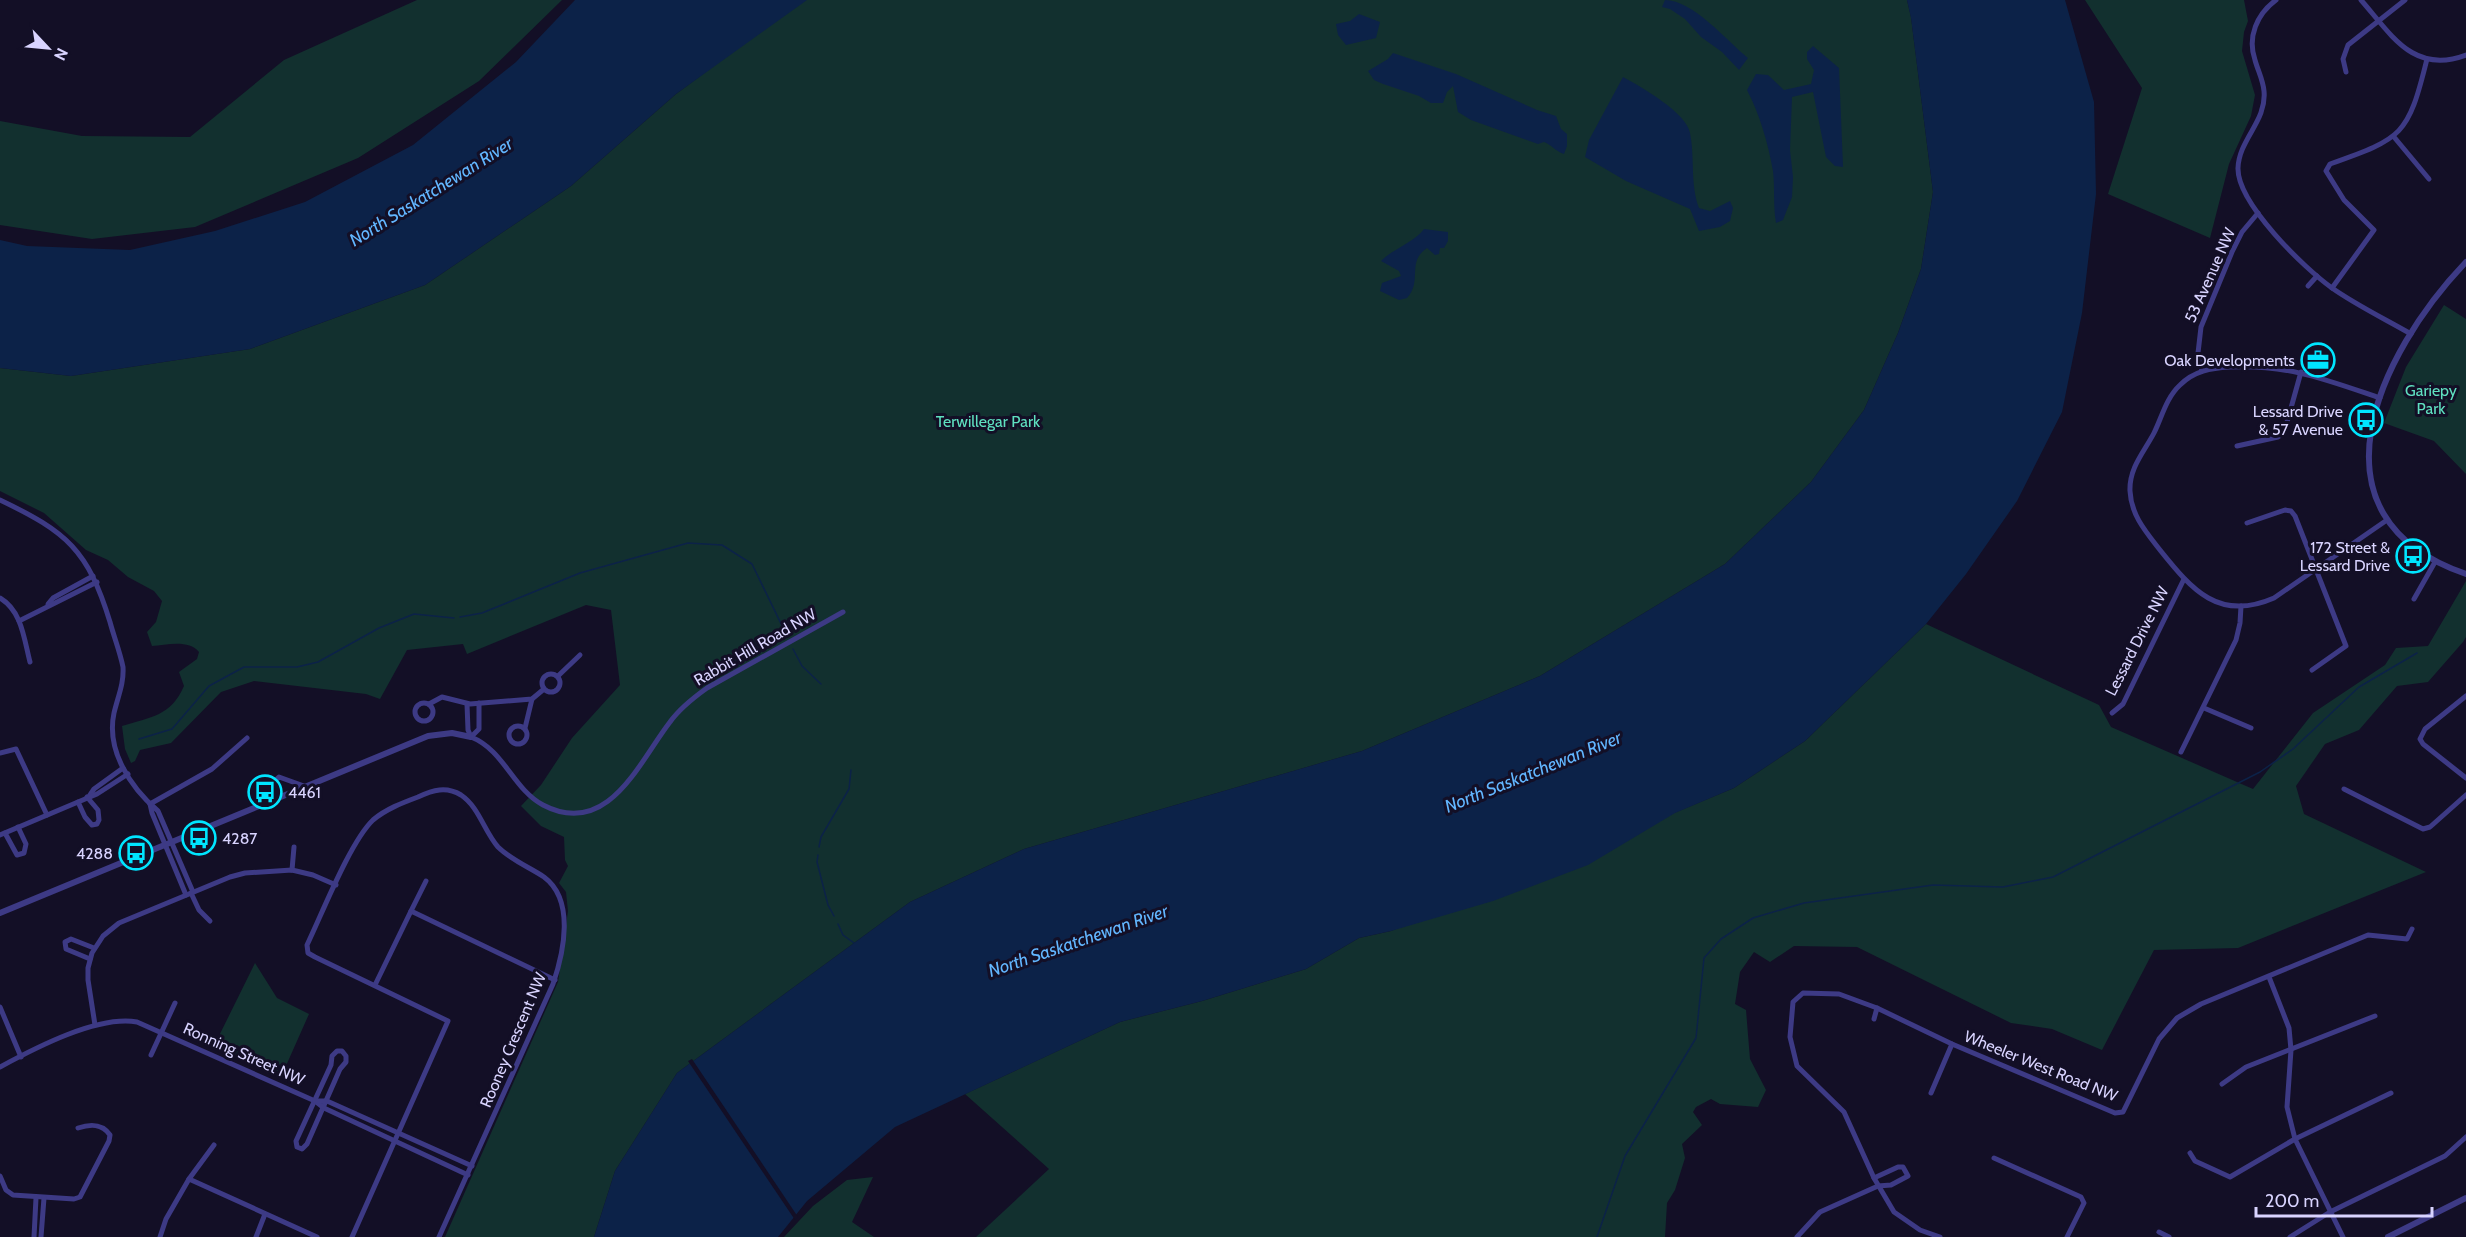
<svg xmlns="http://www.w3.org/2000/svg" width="2466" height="1237" viewBox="0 0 2466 1237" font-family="Cabin,sans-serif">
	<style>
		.green { fill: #12302f }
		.water { fill: #0c2248 }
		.pier { fill: #130f26 }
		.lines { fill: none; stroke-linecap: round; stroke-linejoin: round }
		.stream { stroke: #0c2248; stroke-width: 1.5 }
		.minor { stroke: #3d3a85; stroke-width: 5 }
		.tertiary { stroke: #3d3a85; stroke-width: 6 }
		.labels { text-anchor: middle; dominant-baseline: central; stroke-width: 6; stroke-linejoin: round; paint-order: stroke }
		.street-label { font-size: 16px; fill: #d9d4ff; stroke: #130f26 }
		.poi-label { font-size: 16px; fill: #d9d4ff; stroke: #130f26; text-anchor: end }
		.park-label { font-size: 16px; fill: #5fe0c0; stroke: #130f26 }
		.water-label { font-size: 18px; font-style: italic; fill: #62b6ff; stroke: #130f26 }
	</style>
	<rect width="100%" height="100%" fill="#130f26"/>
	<g class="green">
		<path d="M 417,0 L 562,0 L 479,81 L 358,158 L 195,227 L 92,239 L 0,225 L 0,121 L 82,136 L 190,137 L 284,60 Z"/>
		<path d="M 803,0 L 1907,0 L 1911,17 L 1933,192 L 1921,269 L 1898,333 L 1864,410 L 1811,482 L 1725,564 L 1540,676 L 1362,751 L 1024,849 L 910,902 L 677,1073 L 615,1171 L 594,1237 L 445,1237 L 558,982 L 568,911 L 566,892 L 559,883 L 568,866 L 565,860 L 564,837 L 541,826 L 521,806 L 541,785 L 572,738 L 620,685 L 611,610 L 586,605 L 467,654 L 463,644 L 407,650 L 380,699 L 366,694 L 254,681 L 221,692 L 171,743 L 140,750 L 135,761 L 131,763 L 125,749 L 122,726 C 151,717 171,716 184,686 L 179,672 L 197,659 L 199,652 C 189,639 166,645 152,646 L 147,632 L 156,622 L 162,601 L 154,591 L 128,577 L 108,560 L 86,550 L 44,513 L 0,491 L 0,368 L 71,376 L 250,349 L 425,285 L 571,186 L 676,94 Z"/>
		<path d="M 2085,0 L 2244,0 L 2248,21 L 2244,32 L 2242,51 L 2255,95 L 2251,116 L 2229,164 L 2210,238 L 2108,194 L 2142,88 Z"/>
		<path d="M 2444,305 L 2466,319 L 2466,474 L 2434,441 L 2384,423 L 2406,367 Z"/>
		<path d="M 2466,581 L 2466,637 L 2463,642 L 2428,682 L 2397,686 L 2359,730 L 2325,744 L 2296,786 L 2304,814 L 2426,872 L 2238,948 L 2154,950 L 2102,1050 L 2052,1029 L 2011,1023 L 1857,947 L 1794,946 L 1770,962 L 1754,952 L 1740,972 L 1735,1004 L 1746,1010 L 1750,1059 L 1766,1090 L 1758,1107 L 1720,1104 L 1711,1099 L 1696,1107 L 1693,1112 L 1702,1125 L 1682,1144 L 1685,1158 L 1675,1190 L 1667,1203 L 1665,1237 L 976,1237 L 1049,1169 L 965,1094 L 1120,1022 L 1202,1001 L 1306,969 L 1359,938 L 1391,931 L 1734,788 L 1805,741 L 1926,624 L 2099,705 L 2111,727 L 2253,789 L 2313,713 L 2385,665 L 2396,648 L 2428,646 Z"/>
		<path d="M 255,963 L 277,998 L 309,1014 L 281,1077 L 214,1046 Z"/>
		<path d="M 873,1177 L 852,1222 L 874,1237 L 784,1237 L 813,1206 L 847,1180 Z"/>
	</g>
	<g class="water">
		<path d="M 575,0 L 807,0 L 676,94 L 571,186 L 425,285 L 250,349 L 71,376 L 0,368 L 0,240 L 27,246 L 130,250 L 215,231 L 305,202 L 413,145 L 516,62 Z"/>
		<path d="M 1665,0 C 1693,0 1727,41 1748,58 L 1739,70 L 1722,52 L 1701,37 L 1685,19 L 1670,9 L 1662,7 Z"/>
		<path d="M 1907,0 L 2065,0 L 2094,102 L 2096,194 L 2082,313 L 2062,412 L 2017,501 L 1966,574 L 1926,624 L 1805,741 L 1734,788 L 1675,813 L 1588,865 L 1493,901 L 1391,931 L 1359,938 L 1306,969 L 1202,1001 L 1120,1022 L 895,1127 L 807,1201 L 778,1237 L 594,1237 L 615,1171 L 677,1073 L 910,902 L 1024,849 L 1362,751 L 1540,676 L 1725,564 L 1811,482 L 1864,410 L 1898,333 L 1921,269 L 1933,192 L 1911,18 Z"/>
		<path d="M 1359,14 L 1380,22 L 1376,38 L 1346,45 L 1338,35 L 1336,24 L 1350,21 Z"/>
		<path d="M 1813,46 L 1839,68 L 1843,167 L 1835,166 L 1826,157 L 1813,92 L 1792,97 L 1790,150 L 1793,177 L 1792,197 L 1783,220 L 1776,223 C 1773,205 1775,188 1773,171 C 1768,143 1760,115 1747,90 L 1756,74 L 1768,75 L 1784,90 L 1811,84 L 1814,70 L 1807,59 L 1807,52 Z"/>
		<path d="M 1393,53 L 1456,74 L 1537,110 L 1556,116 L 1561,129 L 1567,134 L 1567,146 L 1564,154 C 1555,151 1552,145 1544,142 L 1538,144 L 1471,120 L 1458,112 L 1453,86 L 1447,92 L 1443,103 L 1431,103 L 1419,96 L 1383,84 L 1374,80 L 1368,71 L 1388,59 Z"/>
		<path d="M 1623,77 C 1640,86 1687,113 1690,133 C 1695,158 1690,184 1699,208 L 1710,211 L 1730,201 L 1733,208 L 1730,221 L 1720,227 L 1699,231 L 1690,209 L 1626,181 L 1585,157 L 1589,140 Z"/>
		<path d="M 1424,229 L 1448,232 L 1448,241 L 1444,248 L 1440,248 L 1439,254 L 1435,255 L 1427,248 C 1406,262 1423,281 1407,298 L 1399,300 L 1380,291 L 1382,283 L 1401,276 L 1399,271 L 1381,261 C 1391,250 1415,242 1424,229 Z"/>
	</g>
	<path class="pier" d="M 692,1059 L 798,1217 L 795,1220 L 688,1061 Z"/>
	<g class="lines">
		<g class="stream">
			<path d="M 460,617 L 482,613 L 580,573 L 688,543 L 722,545 L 752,564 L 786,634"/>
			<path d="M 793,649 L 802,666 L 821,684"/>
			<path d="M 139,739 L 172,729 L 209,686 L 244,667 L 297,667 L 318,662 L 379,628 L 414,614 L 454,618"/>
			<path d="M 819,847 L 821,837 L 849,789 L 851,770"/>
			<path d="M 818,855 L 817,862 L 828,905 L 834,916"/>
			<path d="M 838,924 L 843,935 L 854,943"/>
			<path d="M 1597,1237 L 1625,1156 L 1696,1038 L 1704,958 L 1721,939 L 1753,918 L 1804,903 L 1933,885 L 2003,887 L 2053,877 L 2260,772 L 2293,749 L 2359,687 L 2417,653"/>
		</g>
		<g class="minor">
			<path d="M 2276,0 C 2257,14 2247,37 2255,60 C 2258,71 2263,80 2264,91 C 2267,121 2239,139 2238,168 C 2237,203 2304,268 2332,288 C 2356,305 2385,319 2411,334"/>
			<path d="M 2361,0 C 2391,34 2413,75 2466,55"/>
			<path d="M 2346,72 L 2343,59 L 2348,45 L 2405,0"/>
			<path d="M 2394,137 L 2429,179"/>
			<path d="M 2308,286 L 2317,276"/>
			<path d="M 2332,288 L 2374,230 L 2344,200 L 2326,171 L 2330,164 C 2403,138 2408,136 2427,59"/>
			<path d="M 2202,371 L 2198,353 L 2201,327 L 2232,252 L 2242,232 L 2258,213"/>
			<path d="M 2380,398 C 2327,380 2287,364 2230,367 C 2211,368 2194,371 2180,385 C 2166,398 2162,417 2154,433 C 2144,452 2129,468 2130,491 C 2131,515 2146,532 2160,550 C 2192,590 2219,622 2274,598 L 2387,520"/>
			<path d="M 2237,446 L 2278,437 L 2284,433 L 2301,372"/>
			<path d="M 0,500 C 67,532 88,550 110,622 C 114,637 120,652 123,667 C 124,684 118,696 114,713 C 106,750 130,787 158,811 L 193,892"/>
			<path d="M 2247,523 L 2285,510 L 2291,511 L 2295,516 L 2346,646 L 2312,670"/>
			<path d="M 0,598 C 22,611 24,639 30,662"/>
			<path d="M 2414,599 L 2435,562"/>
			<path d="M 48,604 L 53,598 L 93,576"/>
			<path d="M 19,621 L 97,582"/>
			<circle cx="551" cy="683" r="9"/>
			<path d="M 558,676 L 580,655"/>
			<path d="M 2466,696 L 2425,729 L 2420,739 L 2423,744 L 2466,778"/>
			<circle cx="424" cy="712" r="9"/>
			<path d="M 429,704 L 442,697 L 470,704 L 532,699 L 544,689"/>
			<path d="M 467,704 L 468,730 L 471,737"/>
			<path d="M 2204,708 L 2251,728"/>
			<path d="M 2112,713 L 2123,704 L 2184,579"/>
			<circle cx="518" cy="735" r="9"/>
			<path d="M 525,728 L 532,699"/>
			<path d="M 471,737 C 504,750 513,789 543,805 C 608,839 639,762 670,722 C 680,708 693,698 707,688 L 843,612"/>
			<path d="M 471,737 L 479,729 L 479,703"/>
			<path d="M 2181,752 L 2236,640 L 2240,623 L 2241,606"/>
			<path d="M 0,753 L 16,749 L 47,815"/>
			<path d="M 2344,789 L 2423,829 L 2430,827 L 2466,795"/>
			<path d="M 90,795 L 94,789 L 123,768"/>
			<path d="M 78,802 L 85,817 L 92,825 L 97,824 L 99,820 L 98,810 L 87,797"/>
			<path d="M 264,803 L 276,780 L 279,777 L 304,786"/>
			<path d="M 150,804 L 212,769 L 247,738"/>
			<path d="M 150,804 L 152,813 L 186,895"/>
			<path d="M 5,833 L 17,855 L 24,853 L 26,844 L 18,827"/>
			<path d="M 0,835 L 97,794 L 128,774"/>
			<path d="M 292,870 L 294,847"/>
			<path d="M 191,893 L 199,910 L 210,921"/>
			<path d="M 411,911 L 426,881"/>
			<path d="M 90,959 L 66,949 L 65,942 L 71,939 L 94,948"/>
			<path d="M 2269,977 L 2289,1028 L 2291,1050 L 2287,1107 L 2295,1139 L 2343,1237"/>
			<path d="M 375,985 L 411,911 L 555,980"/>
			<path d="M 0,1007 L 21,1057"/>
			<path d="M 1874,1019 L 1877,1008"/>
			<path d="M 95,1025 L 88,980 L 88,968 L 92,953 L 103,936 L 119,923 L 230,877 L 245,873 L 292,870 L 313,875 L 336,885"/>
			<path d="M 337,1051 L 342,1051 L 346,1056 L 346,1062 L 340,1069 L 307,1144 L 302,1149 L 297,1147 L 296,1141 L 331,1065 L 332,1056 Z"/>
			<path d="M 151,1055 L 175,1003"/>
			<path d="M 0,1067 C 35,1048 98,1015 137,1022 L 315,1101 L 324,1108 L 468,1175"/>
			<path d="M 2222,1084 L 2246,1067 L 2375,1016"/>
			<path d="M 1931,1093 L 1952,1044"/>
			<path d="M 315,1101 L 327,1101 L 472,1166"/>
			<path d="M 2190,1153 L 2195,1161 L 2230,1177 L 2295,1139 L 2391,1093"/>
			<path d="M 1994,1158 L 2081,1197 L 2084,1203 L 2067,1237"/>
			<path d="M 0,1176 L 6,1190 L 13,1195 L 74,1199 L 80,1197 L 109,1141 L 110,1135 C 102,1123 90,1124 78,1128"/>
			<path d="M 189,1179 L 214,1145"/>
			<path d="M 2159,1232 L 2169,1237"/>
			<path d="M 34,1237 L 36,1198"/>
			<path d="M 41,1237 L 44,1198"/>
			<path d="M 160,1237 L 166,1219 L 189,1179 L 317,1237"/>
			<path d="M 256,1237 L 265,1214"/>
			<path d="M 352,1237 L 448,1021 L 315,957 L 308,953 L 307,945 C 322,914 350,842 373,820 C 386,809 402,803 418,797 C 433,790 446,786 461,795 C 479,807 484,831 498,847 C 511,860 529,867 544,877 C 575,900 564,952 553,984 L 439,1237"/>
			<path d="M 1797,1237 L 1820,1212 L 1878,1186 L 1891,1185 L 1908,1176 L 1903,1167 L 1898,1167 L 1874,1178"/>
			<path d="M 1940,1237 L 1920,1230 L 1894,1212 L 1874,1178 L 1844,1112 L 1797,1066 L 1790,1037 L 1793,1002 L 1803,993 L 1839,994 L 1877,1008 L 1952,1044 L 2115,1113 L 2123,1112 L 2159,1039 L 2177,1018 L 2201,1004 L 2368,935 L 2407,939 L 2412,929"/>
			<path d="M 2290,1237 L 2330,1212 L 2445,1156 L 2466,1137"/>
		</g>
		<g class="tertiary">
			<path d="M 2466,262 C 2379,353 2300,517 2466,574"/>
			<path d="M 0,913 L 428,736 L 452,733 L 471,737"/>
			<path d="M 2388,1237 L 2466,1198"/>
		</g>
	</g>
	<defs>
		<symbol id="office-ring" viewBox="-11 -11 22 22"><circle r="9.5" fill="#130f26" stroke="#00e5ff" stroke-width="1.5"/><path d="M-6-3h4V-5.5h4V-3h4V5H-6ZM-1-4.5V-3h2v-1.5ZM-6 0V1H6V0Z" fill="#00e5ff"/></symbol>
		<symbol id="bus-ring" viewBox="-11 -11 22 22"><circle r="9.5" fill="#130f26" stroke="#00e5ff" stroke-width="1.5"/><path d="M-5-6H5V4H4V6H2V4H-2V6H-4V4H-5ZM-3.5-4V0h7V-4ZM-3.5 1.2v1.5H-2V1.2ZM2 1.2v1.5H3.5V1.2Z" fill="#00e5ff"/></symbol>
	</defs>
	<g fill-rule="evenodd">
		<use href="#office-ring" x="2299" y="341" width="38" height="38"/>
		<use href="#bus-ring" x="2347" y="401" width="38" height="38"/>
		<use href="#bus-ring" x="2394" y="537" width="38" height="38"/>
		<use href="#bus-ring" x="246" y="773" width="38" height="38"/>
		<use href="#bus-ring" x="180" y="819" width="38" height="38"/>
		<use href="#bus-ring" x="117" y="834" width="38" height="38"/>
	</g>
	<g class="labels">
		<g class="street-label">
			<text transform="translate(2210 275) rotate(-66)">53 Avenue NW</text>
			<text transform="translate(2137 641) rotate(-63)">Lessard Drive NW</text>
			<text transform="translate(755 647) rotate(-30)">Rabbit Hill Road NW</text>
			<text transform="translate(513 1040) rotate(-67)">Rooney Crescent NW</text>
			<text transform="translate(244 1054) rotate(24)">Ronning Street NW</text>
			<text transform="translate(2041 1066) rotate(22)">Wheeler West Road NW</text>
		</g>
		<g class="poi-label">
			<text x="2295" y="360">Oak Developments</text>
			<text x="2343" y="411">Lessard Drive<tspan x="2343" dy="18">&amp; 57 Avenue</tspan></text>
			<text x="2390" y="547">172 Street &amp;<tspan x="2390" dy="18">Lessard Drive</tspan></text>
			<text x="288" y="792" text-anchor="start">4461</text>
			<text x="222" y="838" text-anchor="start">4287</text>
			<text x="113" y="853">4288</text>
		</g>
		<g class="park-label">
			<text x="2431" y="390">Gariepy<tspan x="2431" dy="18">Park</tspan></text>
			<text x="988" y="421">Terwillegar Park</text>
		</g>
		<g class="water-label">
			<text transform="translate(431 192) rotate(-32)">North Saskatchewan River</text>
			<text transform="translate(1533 772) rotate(-22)">North Saskatchewan River</text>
			<text transform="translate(1078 941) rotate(-19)">North Saskatchewan River</text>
		</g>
	</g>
	<g transform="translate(48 48) rotate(116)" stroke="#130f26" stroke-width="4.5" paint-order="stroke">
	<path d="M0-4.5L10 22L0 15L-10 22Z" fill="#d9d4ff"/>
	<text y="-9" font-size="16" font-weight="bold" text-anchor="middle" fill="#d9d4ff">N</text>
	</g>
	<path d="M2256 1207v9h176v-9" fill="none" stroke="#d9d4ff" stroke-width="3"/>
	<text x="2265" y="1207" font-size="18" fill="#d9d4ff" stroke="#130f26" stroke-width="4.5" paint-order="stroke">200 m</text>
</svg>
